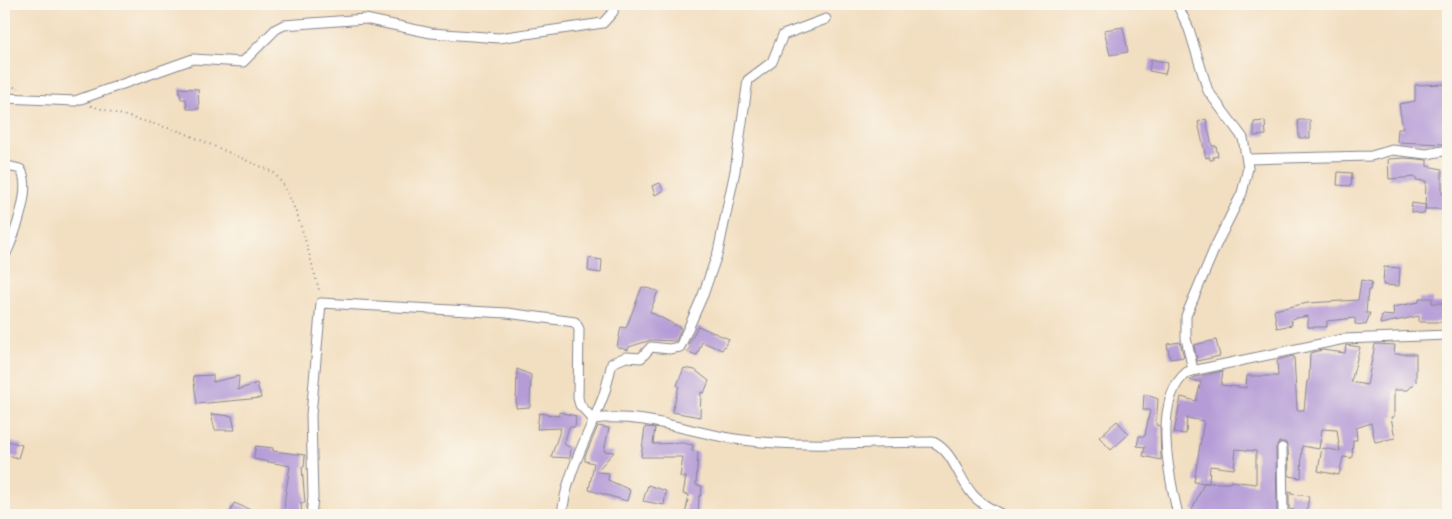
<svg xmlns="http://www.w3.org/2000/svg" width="1452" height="519" viewBox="0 0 1452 519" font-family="Cardo,serif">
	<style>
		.building { fill: #b59cd7; fill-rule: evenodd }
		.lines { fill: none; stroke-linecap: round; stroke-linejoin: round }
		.minor-casing { stroke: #86868f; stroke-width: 11 }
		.path { stroke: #86868f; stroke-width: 2; stroke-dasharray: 1 4; stroke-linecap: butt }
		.minor { stroke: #fff; stroke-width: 9 }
	</style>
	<rect width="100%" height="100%" fill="#fbf7ec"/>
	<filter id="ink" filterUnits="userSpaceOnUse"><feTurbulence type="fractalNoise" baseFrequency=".02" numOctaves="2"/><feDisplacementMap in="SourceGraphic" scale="10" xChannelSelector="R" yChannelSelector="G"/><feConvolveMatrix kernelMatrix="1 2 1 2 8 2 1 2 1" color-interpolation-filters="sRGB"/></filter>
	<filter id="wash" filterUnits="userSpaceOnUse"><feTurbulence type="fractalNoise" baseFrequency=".0096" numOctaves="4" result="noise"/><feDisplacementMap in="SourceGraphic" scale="20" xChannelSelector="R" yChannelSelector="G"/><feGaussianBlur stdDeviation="1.12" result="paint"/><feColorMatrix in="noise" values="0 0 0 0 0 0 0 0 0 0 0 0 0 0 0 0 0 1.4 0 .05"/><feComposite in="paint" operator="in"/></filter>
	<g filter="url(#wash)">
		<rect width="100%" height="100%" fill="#f2dec0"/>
		<g id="blocks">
			<g class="building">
				<path d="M 1123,27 L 1128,52 L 1110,55 L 1104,30 Z"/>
				<path d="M 1151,59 L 1168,63 L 1165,74 L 1149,71 Z"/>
				<path d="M 1447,84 L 1445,114 L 1448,114 L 1448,136 L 1443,135 L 1445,144 L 1397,142 L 1398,129 L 1403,129 L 1399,104 L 1415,101 L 1415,85 Z"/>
				<path d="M 179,88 L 198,89 L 199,109 L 187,109 L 186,99 L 181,99 Z"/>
				<path d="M 1206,119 L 1212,146 L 1216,146 L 1218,156 L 1213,157 L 1213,160 L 1210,160 L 1209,157 L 1206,158 L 1198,122 Z"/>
				<path d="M 1298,120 L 1310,120 L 1310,138 L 1299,138 Z"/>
				<path d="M 1265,121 L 1266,135 L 1254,136 L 1254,122 Z"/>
				<path d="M 1406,158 L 1427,160 L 1427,166 L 1442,169 L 1442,194 L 1448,194 L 1448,209 L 1425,209 L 1426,181 L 1416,180 L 1416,177 L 1389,179 L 1388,159 Z"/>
				<path d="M 1338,172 L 1352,173 L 1351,186 L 1337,185 Z"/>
				<path d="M 660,183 L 663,191 L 655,195 L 652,186 Z"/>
				<path d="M 1412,203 L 1426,205 L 1424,214 L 1411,212 Z"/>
				<path d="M 589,258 L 602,260 L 601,273 L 588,271 Z"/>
				<path d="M 1384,267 L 1400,268 L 1399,286 L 1383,285 Z"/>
				<path d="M 1361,280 L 1372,282 L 1370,290 L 1368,290 L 1366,313 L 1370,313 L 1366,325 L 1355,324 L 1355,318 L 1327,321 L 1327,327 L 1308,327 L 1308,316 L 1291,319 L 1292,325 L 1277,328 L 1274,310 L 1308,303 L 1358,300 Z"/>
				<path d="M 642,287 L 658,291 L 650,312 L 681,328 L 676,341 L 651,340 L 629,347 L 628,350 L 617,347 L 621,327 L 626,328 Z"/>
				<path d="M 1419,298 L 1432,298 L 1432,303 L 1445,303 L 1445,322 L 1419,322 L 1419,316 L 1380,324 L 1382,315 L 1394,316 L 1393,307 L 1419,302 Z"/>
				<path d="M 698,326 L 729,339 L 722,350 L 702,342 L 697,355 L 687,352 L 691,346 L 688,345 Z"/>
				<path d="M 1216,340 L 1220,356 L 1197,361 L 1194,345 Z"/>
				<path d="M 1180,342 L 1184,357 L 1170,359 L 1167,344 Z"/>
				<path d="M 1375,344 L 1395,345 L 1394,354 L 1416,354 L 1416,382 L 1408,390 L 1394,390 L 1394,417 L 1391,417 L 1395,438 L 1375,442 L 1371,423 L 1356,428 L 1357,440 L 1353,440 L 1352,458 L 1343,457 L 1339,475 L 1318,471 L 1322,448 L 1340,451 L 1337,430 L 1322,429 L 1319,449 L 1302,446 L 1301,478 L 1289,476 L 1288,447 L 1285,442 L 1279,442 L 1276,448 L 1277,515 L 1222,513 L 1221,515 L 1204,515 L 1192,510 L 1204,483 L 1209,483 L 1194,482 L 1204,421 L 1187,418 L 1186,434 L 1174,433 L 1181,397 L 1196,401 L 1201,382 L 1190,380 L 1191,378 L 1223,371 L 1221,385 L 1246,388 L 1247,376 L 1278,376 L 1277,360 L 1294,356 L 1297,410 L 1304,410 L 1307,381 L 1309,380 L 1310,353 L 1322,350 L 1345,353 L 1346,345 L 1360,347 L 1351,382 L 1367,385 ZM 1236,449 L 1256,451 L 1256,484 L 1231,481 L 1230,483 L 1209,483 L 1210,466 L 1234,469 Z"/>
				<path d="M 684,368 L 695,370 L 709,381 L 704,393 L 701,392 L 700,417 L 672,412 L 679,386 L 677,385 Z"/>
				<path d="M 517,369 L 531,375 L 530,407 L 516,408 Z"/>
				<path d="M 213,375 L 213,382 L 239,376 L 238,390 L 257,383 L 261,398 L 197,404 L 193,376 Z"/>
				<path d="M 1144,394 L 1158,399 L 1156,425 L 1160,426 L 1161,460 L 1143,456 L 1145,447 L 1137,446 L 1139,436 L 1145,436 L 1150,410 L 1143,410 Z"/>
				<path d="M 559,412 L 576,416 L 575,427 L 569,427 L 564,444 L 571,448 L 570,458 L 551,457 L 561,428 L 537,429 L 539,413 L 559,416 Z"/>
				<path d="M 211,414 L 232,416 L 235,430 L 215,430 Z"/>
				<path d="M 1117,421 L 1129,434 L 1111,450 L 1099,437 Z"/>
				<path d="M 598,426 L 609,428 L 604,451 L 614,452 L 596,472 L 609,473 L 608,480 L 630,490 L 627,501 L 589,490 L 594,463 L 585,461 L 585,456 Z"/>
				<path d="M 645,427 L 655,428 L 653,444 L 683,443 L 693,445 L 692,451 L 698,452 L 696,485 L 702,486 L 701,496 L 699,496 L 698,515 L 685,515 L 689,495 L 683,494 L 686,477 L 680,477 L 683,457 L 641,457 Z"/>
				<path d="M 4,440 L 22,445 L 18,458 L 4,454 Z"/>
				<path d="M 256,446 L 273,448 L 273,451 L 305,455 L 304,467 L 302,467 L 305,503 L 301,503 L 302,515 L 284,515 L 285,497 L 290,466 L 253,459 Z"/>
				<path d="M 648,485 L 666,491 L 664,505 L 643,501 Z"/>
				<path d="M 1289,492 L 1292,492 L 1291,494 L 1309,496 L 1306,515 L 1294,515 L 1294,510 L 1289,509 Z"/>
				<path d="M 234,503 L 263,515 L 229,515 Z"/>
			</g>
		</g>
	</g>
	<g filter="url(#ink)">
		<use href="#blocks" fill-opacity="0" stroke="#86868f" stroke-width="1"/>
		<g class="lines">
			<defs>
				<g id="minor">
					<path d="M 1177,4 L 1189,29 L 1208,91 L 1243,138 L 1248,168 L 1242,193 L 1216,245 L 1186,316 L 1186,338 L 1193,370"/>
					<path d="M 4,98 L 75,101 L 193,59 L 243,62 L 276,29 L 284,25 L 365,19 L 431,33 L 499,38 L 603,23 L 613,12 L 614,4"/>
					<path d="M 1248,159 L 1371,156 L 1392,150 L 1427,154 L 1448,150"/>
					<path d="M 4,165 L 20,169 C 34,186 13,239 4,258"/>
					<path d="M 1282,448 L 1283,515"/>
					<path d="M 311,515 L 313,498 L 311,415 L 321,303 L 507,313 L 575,322 L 579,329 L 578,398 L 580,405 L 593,419 C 645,412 693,434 743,440 C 806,448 869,442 933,442 C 954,452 958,478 973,495 C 981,504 992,510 1003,515"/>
					<path d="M 562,515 C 566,474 588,436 603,397 C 607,386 609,375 612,363 L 626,357 L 641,358 L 651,347 L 669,349 L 680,347 L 703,295 L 718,252 L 735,171 L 748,80 L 772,62 L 783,35 L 826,19"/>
					<path d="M 1178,515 C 1169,476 1152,401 1187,372 L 1344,339 L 1448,335"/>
				</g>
			</defs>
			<use href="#minor" class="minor-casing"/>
			<g class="path">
				<path d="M 4,85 L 19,88"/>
				<path d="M 91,106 L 182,132 L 273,172 C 297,196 310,260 320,293"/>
			</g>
			<use href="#minor" class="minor"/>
		</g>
	</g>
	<rect width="1452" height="519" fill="none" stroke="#fbf7ec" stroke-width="20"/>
</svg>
